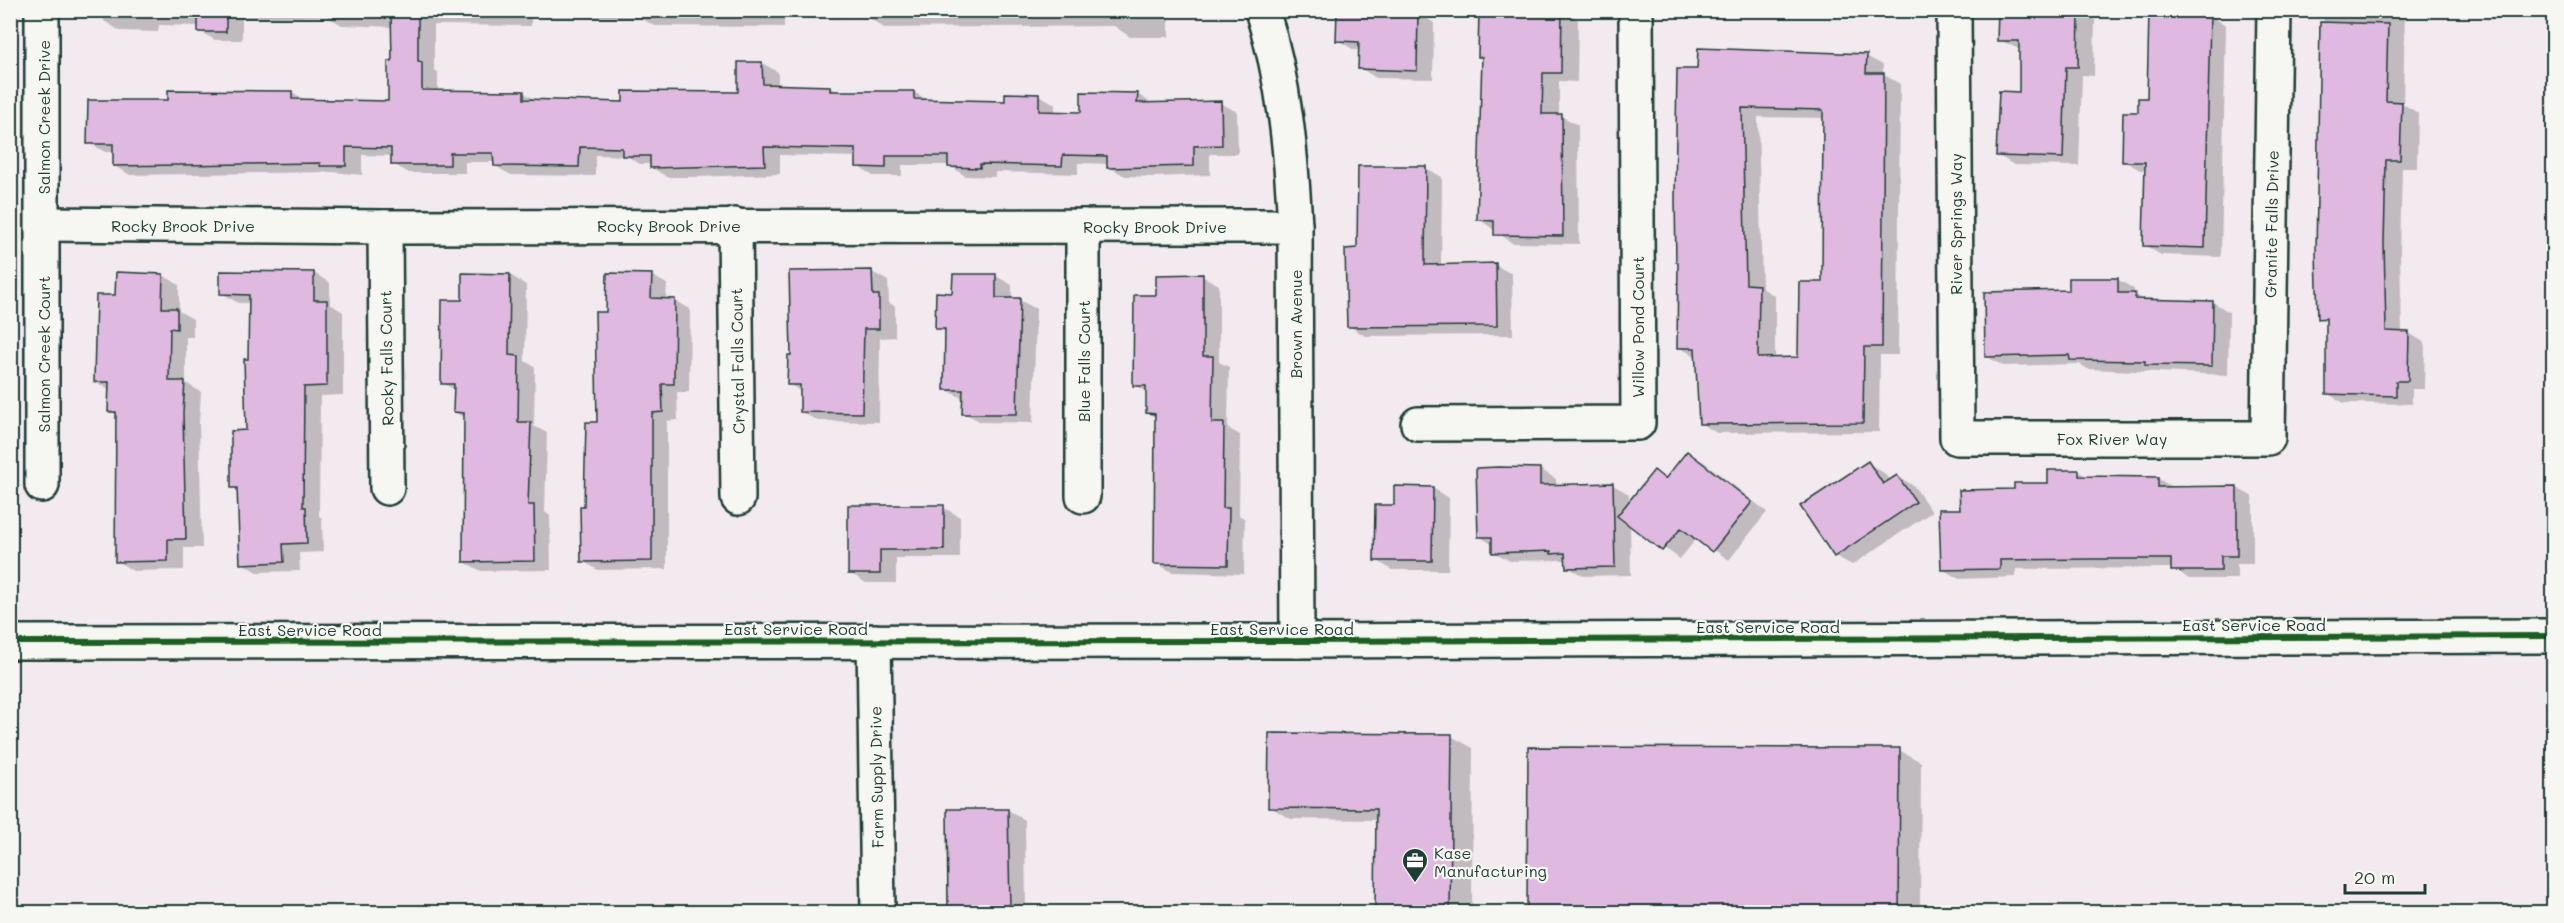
<svg xmlns="http://www.w3.org/2000/svg" width="2564" height="923" viewBox="0 0 2564 923" font-family="Mali,sans-serif">
	<style>
		.shadow { fill: #0003; fill-rule: evenodd }
		.building { fill: #e0b9e1; stroke: #1f3d34; stroke-width: 1.5; fill-rule: evenodd }
		.lines { fill: none; stroke-linecap: round; stroke-linejoin: round }
		.minor-casing { stroke: #1f3d34; stroke-width: 38 }
		.minor { stroke: #f6f6f2; stroke-width: 33 }
		.cycleway-casing { stroke: #f6f6f2; stroke-width: 10 }
		.cycleway { stroke: #1b5e20; stroke-width: 6 }
		.labels { text-anchor: middle; dominant-baseline: central; stroke-width: 4.5; stroke-linejoin: round; paint-order: stroke }
		.street-label { font-size: 16px; fill: #1f3d34; stroke: #f6f6f2 }
		.poi-label { font-size: 16px; fill: #1f3d34; stroke: #f6f6f2; text-anchor: start }
	</style>
	<rect width="100%" height="100%" fill="#f2eaef"/>
	<filter id="ink" filterUnits="userSpaceOnUse"><feTurbulence type="fractalNoise" baseFrequency=".0167" numOctaves="2"/><feDisplacementMap in="SourceGraphic" scale="12" xChannelSelector="R" yChannelSelector="G"/><feConvolveMatrix kernelMatrix="1 2 1 2 8 2 1 2 1" color-interpolation-filters="sRGB"/></filter>
	<g filter="url(#ink)">
		<g class="shadow">
			<path d="M 97,10 L 1184,10 L 1184,17 L 1169,17 L 1169,37 L 1130,37 L 1114,26 L 884,28 L 868,17 L 784,19 L 784,27 L 655,26 L 640,18 L 531,17 L 531,26 L 434,25 L 434,70 L 438,72 L 438,92 L 524,93 L 538,101 L 624,104 L 740,93 L 739,63 L 762,63 L 778,72 L 778,86 L 829,87 L 838,92 L 914,92 L 929,101 L 1006,103 L 1039,95 L 1055,104 L 1055,113 L 1082,114 L 1137,94 L 1153,104 L 1221,103 L 1237,112 L 1238,154 L 1210,154 L 1210,175 L 1153,177 L 1125,176 L 1109,167 L 1109,164 L 1078,163 L 1078,174 L 995,172 L 995,177 L 965,176 L 949,165 L 902,165 L 902,176 L 873,176 L 857,166 L 857,157 L 780,155 L 780,174 L 697,177 L 667,177 L 651,167 L 651,164 L 640,164 L 626,156 L 595,155 L 595,176 L 511,175 L 495,166 L 495,162 L 465,162 L 465,173 L 409,173 L 393,164 L 393,156 L 362,155 L 362,175 L 333,172 L 130,175 L 114,166 L 115,152 L 105,152 L 89,143 L 170,102 L 292,92 L 307,101 L 389,103 L 393,27 L 342,25 L 326,16 L 242,18 L 242,40 L 215,40 L 199,31 L 199,26 L 159,25 L 158,32 L 120,31 L 104,21 L 104,15 Z"/>
			<path d="M 1339,10 L 1420,10 L 1420,14 L 1434,23 L 1433,79 L 1376,78 L 1360,68 L 1361,50 L 1354,50 L 1338,40 Z"/>
			<path d="M 1480,10 L 1565,10 L 1578,20 L 1577,82 L 1559,81 L 1559,115 L 1578,125 L 1579,244 L 1512,243 L 1479,219 L 1483,58 L 1480,56 Z"/>
			<path d="M 1846,10 L 1914,10 L 1914,11 L 1850,13 Z"/>
			<path d="M 1999,10 L 2087,10 L 2087,16 L 2095,20 L 2094,76 L 2082,75 L 2079,166 L 2014,165 L 1997,155 L 2020,94 L 2021,50 L 1999,40 Z"/>
			<path d="M 2150,10 L 2215,10 L 2215,19 L 2226,25 L 2221,257 L 2161,255 L 2144,245 L 2146,170 L 2140,170 L 2124,161 L 2139,114 L 2149,99 Z"/>
			<path d="M 2324,10 L 2420,10 L 2405,12 L 2403,104 L 2418,113 L 2417,168 L 2402,168 L 2400,253 L 2402,333 L 2409,333 L 2425,343 L 2424,389 L 2412,389 L 2412,404 L 2344,403 L 2328,394 L 2327,322 L 2319,318 L 2318,253 Z"/>
			<path d="M 1866,56 L 1883,65 L 1883,74 L 1900,84 L 1898,355 L 1880,355 L 1879,432 L 1717,433 L 1700,423 L 1697,357 L 1678,347 L 1699,71 ZM 1758,117 L 1824,118 L 1824,283 L 1800,359 L 1775,359 L 1775,296 L 1762,288 Z"/>
			<path d="M 1426,168 L 1442,177 L 1441,266 L 1495,265 L 1512,274 L 1513,335 L 1365,336 L 1349,326 L 1359,250 Z"/>
			<path d="M 872,272 L 888,281 L 889,303 L 895,306 L 895,337 L 880,338 L 879,422 L 818,421 L 801,412 L 801,392 L 789,384 L 793,357 Z"/>
			<path d="M 314,273 L 330,283 L 330,304 L 343,312 L 343,395 L 320,396 L 319,516 L 322,518 L 323,552 L 299,553 L 300,571 L 258,572 L 242,563 L 239,491 L 233,487 L 247,432 L 251,303 L 238,303 L 222,293 Z"/>
			<path d="M 163,275 L 179,285 L 179,311 L 193,319 L 193,337 L 186,337 L 186,383 L 201,392 L 199,423 L 202,548 L 184,548 L 184,570 L 133,571 L 117,561 L 117,415 L 110,411 L 110,390 L 96,382 L 117,297 Z"/>
			<path d="M 510,275 L 526,285 L 525,361 L 535,367 L 534,426 L 547,433 L 545,512 L 550,516 L 551,570 L 481,571 L 464,562 L 466,418 L 454,412 L 455,390 L 443,383 L 463,302 Z"/>
			<path d="M 651,275 L 667,284 L 666,300 L 674,300 L 690,309 L 689,392 L 677,392 L 678,420 L 667,421 L 667,569 L 598,570 L 582,561 L 586,507 L 599,424 L 607,314 Z"/>
			<path d="M 996,276 L 1012,285 L 1012,300 L 1020,300 L 1036,309 L 1033,423 L 981,422 L 964,413 L 964,399 L 945,389 L 947,333 L 937,328 L 954,294 Z"/>
			<path d="M 1202,276 L 1219,285 L 1219,362 L 1229,367 L 1228,428 L 1240,435 L 1239,515 L 1245,519 L 1244,574 L 1172,572 L 1156,563 L 1156,418 L 1147,412 L 1147,392 L 1135,385 L 1158,296 Z"/>
			<path d="M 2117,279 L 2134,289 L 2134,294 L 2145,301 L 2213,302 L 2229,312 L 2228,375 L 2088,369 L 2079,364 L 2003,366 L 1986,356 L 2070,291 Z"/>
			<path d="M 1688,453 L 1704,462 L 1767,512 L 1729,560 L 1697,538 L 1680,559 L 1630,524 L 1631,575 L 1584,576 L 1567,567 L 1565,560 L 1510,561 L 1494,552 L 1493,545 L 1479,536 L 1540,469 L 1556,479 L 1556,487 L 1613,485 L 1629,494 L 1629,503 L 1654,472 L 1667,479 Z"/>
			<path d="M 1868,463 L 1884,473 L 1890,481 L 1897,476 L 1914,486 L 1932,512 L 1852,565 L 1835,556 Z"/>
			<path d="M 2078,471 L 2089,478 L 2157,478 L 2174,488 L 2237,488 L 2253,497 L 2253,564 L 2237,564 L 2237,579 L 2189,579 L 2173,568 L 2016,569 L 2016,577 L 1959,579 L 1942,569 L 1961,510 L 2015,491 L 2050,484 Z"/>
			<path d="M 1433,488 L 1449,498 L 1448,570 L 1392,570 L 1376,560 L 1395,507 Z"/>
			<path d="M 850,507 L 943,507 L 960,517 L 960,558 L 896,558 L 896,583 L 866,583 L 850,573 Z"/>
			<path d="M 1451,736 L 1473,748 L 1472,912 L 1377,912 L 1377,820 L 1291,819 L 1270,807 Z"/>
			<path d="M 1529,749 L 1899,750 L 1921,762 L 1920,912 L 1529,912 Z"/>
			<path d="M 1008,810 L 1025,820 L 1026,912 L 959,912 L 950,907 L 949,811 Z"/>
		</g>
		<g class="building">
			<rect x="198" y="10" width="28" height="22"/>
			<path d="M 391,10 L 418,10 L 418,61 L 422,62 L 422,90 L 524,91 L 524,99 L 623,102 L 623,91 L 738,92 L 738,62 L 762,62 L 763,84 L 830,86 L 830,91 L 914,91 L 914,99 L 1005,101 L 1005,93 L 1039,94 L 1039,111 L 1081,112 L 1081,92 L 1138,93 L 1137,103 L 1221,101 L 1222,145 L 1194,146 L 1194,166 L 1107,168 L 1107,156 L 1063,155 L 1062,166 L 980,164 L 980,168 L 948,167 L 948,156 L 886,156 L 886,168 L 856,167 L 856,149 L 764,147 L 765,165 L 650,168 L 650,156 L 622,156 L 622,148 L 580,147 L 579,167 L 494,166 L 493,153 L 450,153 L 450,165 L 391,165 L 391,148 L 346,147 L 346,166 L 320,166 L 320,163 L 113,166 L 113,144 L 87,144 L 88,100 L 168,100 L 168,90 L 292,91 L 292,99 L 388,101 L 388,61 L 392,61 Z"/>
			<path d="M 1337,10 L 1418,12 L 1417,71 L 1358,69 L 1359,42 L 1336,41 Z"/>
			<path d="M 1479,10 L 1562,10 L 1561,73 L 1543,73 L 1542,114 L 1562,114 L 1563,236 L 1494,235 L 1494,221 L 1477,220 L 1482,57 L 1478,57 Z"/>
			<path d="M 1998,10 L 2079,10 L 2078,67 L 2066,67 L 2063,158 L 1996,156 L 1999,91 L 2019,92 L 2019,41 L 1997,41 Z"/>
			<path d="M 2149,13 L 2210,14 L 2205,248 L 2143,246 L 2145,162 L 2122,162 L 2123,112 L 2138,112 L 2138,98 L 2147,98 Z"/>
			<path d="M 2320,22 L 2388,24 L 2386,101 L 2402,102 L 2400,160 L 2386,160 L 2384,243 L 2386,331 L 2409,332 L 2408,381 L 2396,381 L 2396,396 L 2326,394 L 2326,318 L 2318,319 L 2316,253 Z"/>
			<path d="M 1698,48 L 1867,54 L 1866,73 L 1884,73 L 1882,347 L 1864,347 L 1863,423 L 1699,424 L 1695,348 L 1677,348 L 1678,262 L 1676,262 L 1675,198 L 1677,69 L 1697,69 ZM 1742,108 L 1823,110 L 1822,282 L 1799,282 L 1798,357 L 1758,358 L 1759,285 L 1746,284 Z"/>
			<path d="M 1358,166 L 1426,166 L 1425,265 L 1496,263 L 1497,326 L 1347,327 L 1345,249 L 1357,248 Z"/>
			<path d="M 872,270 L 873,295 L 879,295 L 879,329 L 864,329 L 862,413 L 800,412 L 800,385 L 787,385 L 788,355 L 791,355 L 789,271 Z"/>
			<path d="M 220,271 L 314,272 L 314,300 L 327,300 L 327,386 L 304,387 L 303,507 L 306,507 L 307,543 L 283,544 L 284,562 L 240,564 L 237,488 L 231,488 L 231,431 L 246,430 L 244,359 L 248,359 L 249,295 L 220,294 Z"/>
			<path d="M 116,272 L 163,274 L 162,308 L 177,308 L 177,329 L 170,328 L 169,381 L 185,381 L 183,413 L 186,539 L 168,539 L 168,561 L 115,562 L 116,412 L 108,412 L 109,382 L 94,382 L 96,295 L 115,295 Z"/>
			<path d="M 462,273 L 510,274 L 509,355 L 519,356 L 518,422 L 531,422 L 528,505 L 534,505 L 535,561 L 463,562 L 464,413 L 453,412 L 454,384 L 441,384 L 442,300 L 462,300 Z"/>
			<path d="M 607,273 L 652,274 L 651,298 L 675,299 L 674,384 L 662,384 L 663,412 L 652,413 L 652,561 L 581,562 L 580,506 L 584,506 L 586,422 L 597,422 L 595,312 L 606,312 Z"/>
			<path d="M 953,274 L 996,274 L 996,298 L 1020,298 L 1017,414 L 962,414 L 963,390 L 944,390 L 945,329 L 935,329 L 936,292 L 952,293 Z"/>
			<path d="M 1203,274 L 1203,356 L 1213,356 L 1212,423 L 1224,423 L 1223,508 L 1229,508 L 1228,565 L 1154,564 L 1155,414 L 1146,413 L 1146,386 L 1133,386 L 1134,295 L 1156,295 L 1156,275 Z"/>
			<path d="M 2069,278 L 2118,278 L 2118,293 L 2135,293 L 2135,299 L 2213,301 L 2212,366 L 2145,365 L 2145,361 L 2070,360 L 2069,355 L 1985,357 L 1984,292 L 2069,290 Z"/>
			<path d="M 1687,451 L 1752,502 L 1712,552 L 1681,528 L 1662,551 L 1617,516 L 1654,470 L 1665,479 Z"/>
			<path d="M 1868,461 L 1883,484 L 1897,475 L 1916,502 L 1834,557 L 1800,506 Z"/>
			<path d="M 1498,467 L 1540,468 L 1540,485 L 1613,483 L 1615,567 L 1566,568 L 1565,553 L 1551,554 L 1551,551 L 1492,553 L 1492,537 L 1478,537 L 1476,468 Z"/>
			<path d="M 2048,470 L 2079,470 L 2079,476 L 2158,477 L 2158,487 L 2237,486 L 2237,556 L 2221,556 L 2221,571 L 2171,571 L 2171,559 L 2090,559 L 2000,560 L 2000,569 L 1941,570 L 1939,509 L 1960,509 L 1959,490 L 2014,489 L 2014,483 L 2048,483 Z"/>
			<path d="M 1394,486 L 1433,487 L 1432,561 L 1374,561 L 1375,505 L 1394,505 Z"/>
			<path d="M 848,505 L 944,505 L 944,550 L 880,550 L 880,574 L 848,574 Z"/>
			<path d="M 1269,733 L 1452,734 L 1450,912 L 1375,912 L 1376,809 L 1268,808 Z"/>
			<path d="M 1528,747 L 1900,748 L 1899,912 L 1527,912 Z"/>
			<path d="M 947,809 L 1008,809 L 1010,907 L 948,908 Z"/>
		</g>
		<g class="lines">
			<defs>
				<g id="minor">
					<path d="M 42,10 L 42,485"/>
					<path d="M 1262,10 C 1285,83 1291,151 1295,226 L 1297,641"/>
					<path d="M 1954,10 L 1957,438 L 2268,438 L 2274,10"/>
					<path d="M 44,224 L 385,227 L 1295,226"/>
					<path d="M 735,225 L 738,498"/>
					<path d="M 385,227 L 387,488"/>
					<path d="M 1418,424 L 1638,423 L 1636,10"/>
					<path d="M 1083,496 L 1083,226"/>
					<path d="M 874,641 L 878,912"/>
					<path d="M 10,642 L 1297,641 L 2554,636"/>
				</g>
			</defs>
			<use href="#minor" class="minor-casing"/>
			<use href="#minor" class="minor"/>
			<defs>
				<path id="cycleway" d="M 10,642 L 1297,641 L 2554,636"/>
			</defs>
			<use href="#cycleway" class="cycleway-casing"/>
			<use href="#cycleway" class="cycleway"/>
		</g>
	</g>
	<defs>
		<symbol id="office-pin" viewBox="-11 -11 22 30"><path d="M0 17L-7.5 6A9.5 9.5 0 1 1 7.5 6Z" fill="#1f3d34" stroke="#f6f6f2"/><path d="M-6-3h4V-5.5h4V-3h4V5H-6ZM-1-4.5V-3h2v-1.5ZM-6 0V1H6V0Z" fill="#fff"/></symbol>
	</defs>
	<g fill-rule="evenodd">
		<use href="#office-pin" x="1400" y="846" width="30" height="40"/>
	</g>
	<g class="labels">
		<g class="street-label">
			<text transform="translate(43 117) rotate(-90)">Salmon Creek Drive</text>
			<text transform="translate(1955 224) rotate(-90)">River Springs Way</text>
			<text transform="translate(2271 224) rotate(-89)">Granite Falls Drive</text>
			<text x="183" y="225">Rocky Brook Drive</text>
			<text x="669" y="225">Rocky Brook Drive</text>
			<text x="1155" y="226">Rocky Brook Drive</text>
			<text transform="translate(1295 324) rotate(-90)">Brown Avenue</text>
			<text transform="translate(1637 327) rotate(-90)">Willow Pond Court</text>
			<text transform="translate(43 354) rotate(-90)">Salmon Creek Court</text>
			<text transform="translate(386 358) rotate(-91)">Rocky Falls Court</text>
			<text transform="translate(737 361) rotate(-91)">Crystal Falls Court</text>
			<text transform="translate(1083 361) rotate(-90)">Blue Falls Court</text>
			<text x="2112" y="438">Fox River Way</text>
			<text x="2254" y="624">East Service Road</text>
			<text x="1768" y="626">East Service Road</text>
			<text x="796" y="628">East Service Road</text>
			<text x="1282" y="628">East Service Road</text>
			<text x="310" y="629">East Service Road</text>
			<text transform="translate(876 777) rotate(-91)">Farm Supply Drive</text>
		</g>
		<g class="poi-label">
			<text x="1434" y="852">Kase<tspan x="1434" dy="18">Manufacturing</tspan></text>
		</g>
	</g>
	<rect width="2564" height="923" fill="none" stroke="#f6f6f2" stroke-width="36"/>
	<rect x="18" y="18" width="2528" height="887" fill="none" stroke="#1f3d34" stroke-width="2" filter="url(#ink)"/>
	<path d="M2345 884v9h80v-9" fill="none" stroke="#1f3d34" stroke-width="3"/>
	<text x="2354" y="884" font-size="18" fill="#1f3d34" stroke="#f6f6f2" stroke-width="4.5" paint-order="stroke">20 m</text>
</svg>
